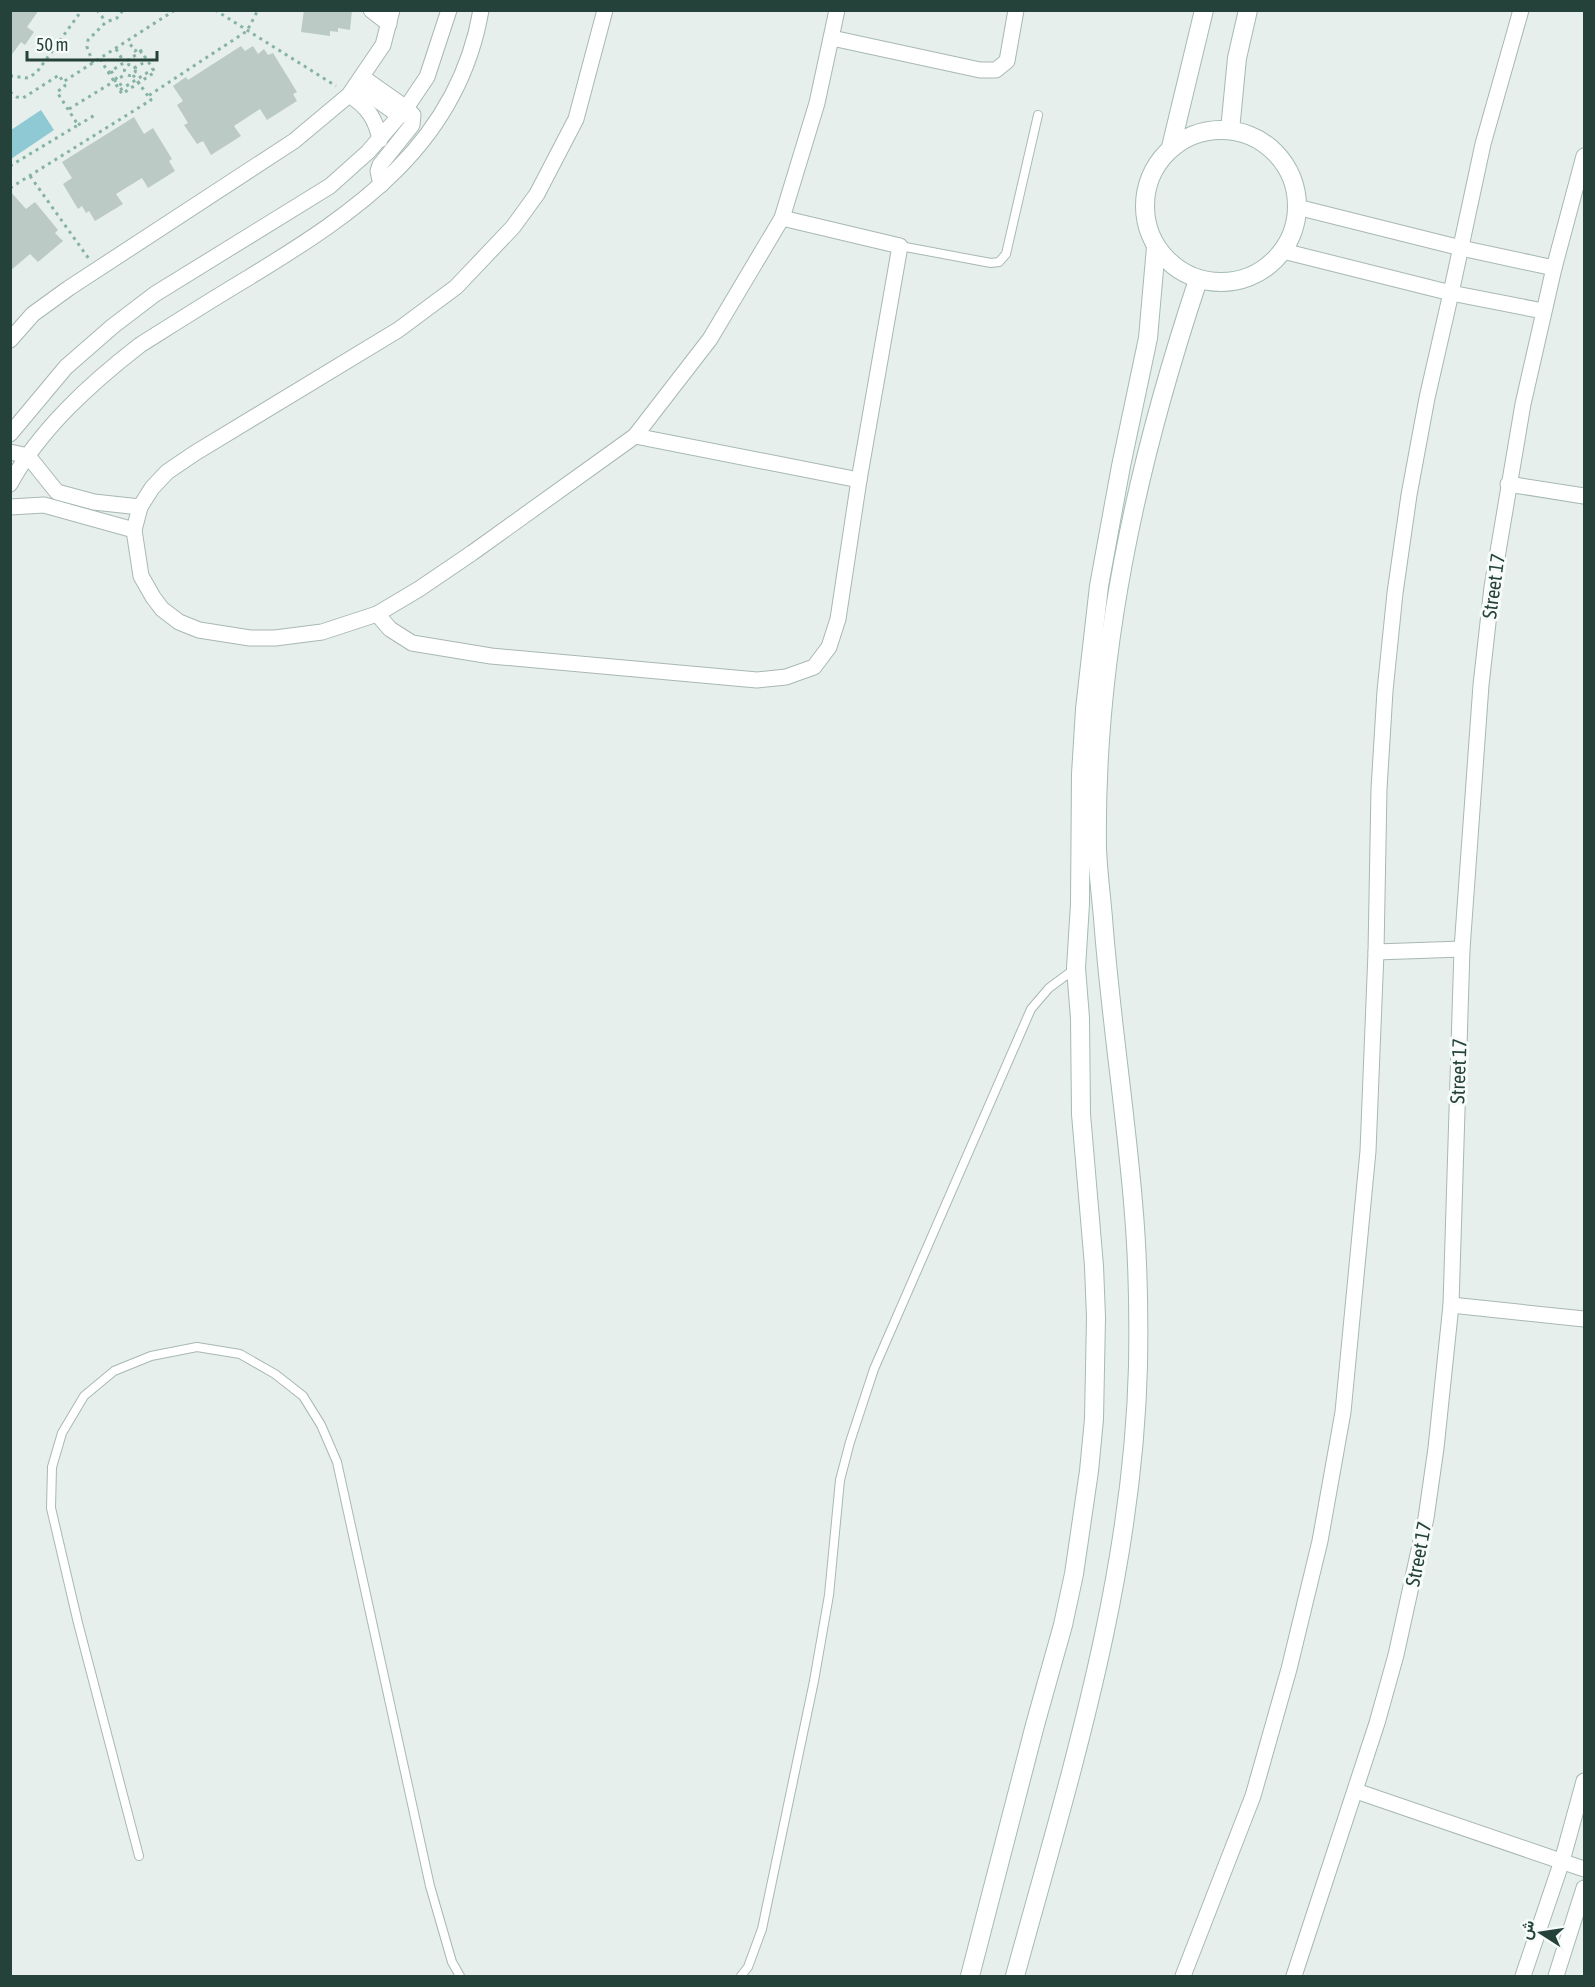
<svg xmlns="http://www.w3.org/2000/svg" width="1595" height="1987" viewBox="0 0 1595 1987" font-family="'Asap Condensed',Vazirmatn,sans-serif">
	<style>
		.water { fill: #8ec9d4 }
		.building { fill: #bbcac4 }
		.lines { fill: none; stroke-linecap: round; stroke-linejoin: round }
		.service-casing { stroke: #a8b8b2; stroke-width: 10 }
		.minor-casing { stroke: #a8b8b2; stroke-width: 17 }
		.secondary-casing { stroke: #a4bbb3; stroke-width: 20 }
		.path { stroke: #86b3a5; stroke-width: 3; stroke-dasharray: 3 4.5; stroke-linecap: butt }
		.service { stroke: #fff; stroke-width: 8 }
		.minor { stroke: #fff; stroke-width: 15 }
		.secondary { stroke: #fff; stroke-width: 18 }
		.labels { text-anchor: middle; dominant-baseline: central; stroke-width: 6; stroke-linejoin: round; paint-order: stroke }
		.street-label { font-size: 20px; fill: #24423a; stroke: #f7fbf9 }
	</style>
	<rect width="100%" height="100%" fill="#e6efeb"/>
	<path class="water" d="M 41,110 L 54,130 L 11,159 L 11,130 Z"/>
	<g class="building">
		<path d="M 10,10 L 39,10 L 27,27 L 34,32 L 25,45 L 21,42 L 10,57 Z"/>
		<path d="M 304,10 L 352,10 L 350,30 L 338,28 L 338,32 L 330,31 L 330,36 L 301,32 Z"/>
		<path d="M 241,46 L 245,51 L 253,46 L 258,54 L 264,49 L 268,55 L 273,53 L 297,92 L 293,94 L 297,101 L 267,120 L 260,109 L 234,126 L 241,136 L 211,155 L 203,141 L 197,144 L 184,125 L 188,123 L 177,105 L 183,101 L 173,86 L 186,77 L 188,80 Z"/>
		<path d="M 134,117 L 144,134 L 153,128 L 172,159 L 169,161 L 175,171 L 148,188 L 142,178 L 116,194 L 123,204 L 95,221 L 89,211 L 86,213 L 82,206 L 78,209 L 63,184 L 72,178 L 62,162 Z"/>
		<path d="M 10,191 L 26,209 L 35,202 L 58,230 L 55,233 L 63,241 L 38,262 L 30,254 L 10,271 Z"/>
	</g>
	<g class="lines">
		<defs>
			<g id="service">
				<path d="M 900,246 L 991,263 L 999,262 L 1006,254 L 1038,115"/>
				<path d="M 139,1856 L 78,1623 L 51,1508 L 52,1467 L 62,1433 L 84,1396 L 114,1371 L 151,1356 L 197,1347 L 240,1354 L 275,1374 L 303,1396 L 321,1425 L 337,1462 L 430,1886 L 452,1962 L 460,1976"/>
				<path d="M 741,1976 L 748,1967 L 762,1929 L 814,1681 L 829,1595 L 840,1480 L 850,1442 L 874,1369 L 1031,1009 L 1049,988 L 1076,968"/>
			</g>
			<g id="minor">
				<path d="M 371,10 L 389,24"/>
				<path d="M 605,10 L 576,119 L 537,194 L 513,227 L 456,287 L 398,330 L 195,453 L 167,472 L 152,488 L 140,507 L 134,530 L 141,576 L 153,597 L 162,609 L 179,622 L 199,630 L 250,638 L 275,638 L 322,632 L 377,614 L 419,589 L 472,553 L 635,436 L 710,339 L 782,218 L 817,103 L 837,10"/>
				<path d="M 832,38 L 980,70 L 996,70 L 1007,61 L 1016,10"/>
				<path d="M 362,77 L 406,108 L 413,115 L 412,125 L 380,165 L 378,171 L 381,185"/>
				<path d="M 356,85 L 400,116"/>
				<path d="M 349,95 C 367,106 376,119 380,140"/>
				<path d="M 1297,207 L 1461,248 L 1554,268"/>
				<path d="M 1283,251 L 1451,293 L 1543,311"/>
				<path d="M 10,340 L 33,314 L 69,288 L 294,141 L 349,95 L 383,45 L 392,10"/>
				<path d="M 10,434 L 66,367 L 113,326 L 155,294 L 330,186 L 368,152 L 406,108 L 427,77 L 449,10"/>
				<path d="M 635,436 L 859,480"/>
				<path d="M 10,452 L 28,456 L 57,492 L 94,502 L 140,507"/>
				<path d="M 10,484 C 40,429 91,383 140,345 C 175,323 211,300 248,278 C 356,212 458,145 481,10"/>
				<path d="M 1508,484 L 1584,496"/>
				<path d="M 10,507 L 44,505 L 134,530"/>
				<path d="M 377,614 L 390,629 L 412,643 L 491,656 L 757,680 L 786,677 L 814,667 L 829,647 L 838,619 L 859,480 L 900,246 L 782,218"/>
				<path d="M 1376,952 L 1462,949"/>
				<path d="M 1451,1305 L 1584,1319"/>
				<path d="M 1356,1791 L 1584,1869"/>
				<path d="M 1183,1976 L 1253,1796 L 1289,1669 L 1320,1541 L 1343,1412 L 1368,1151 L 1376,952 L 1379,789 L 1385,691 L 1395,593 L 1409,495 L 1427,398 L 1451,293 L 1483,144 L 1521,10"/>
				<path d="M 1294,1976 L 1377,1723 L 1396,1655 L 1426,1518 L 1436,1448 L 1451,1305 L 1462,949 L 1481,685 L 1492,587 L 1523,404 L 1554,268 L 1584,156"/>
				<path d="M 1523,1976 L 1562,1861 L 1584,1781"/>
				<path d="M 1556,1976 L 1584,1888"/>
			</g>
			<g id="secondary">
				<path d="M 1230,130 L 1237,58 L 1248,10"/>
				<circle cx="1221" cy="206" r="76"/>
				<path d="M 1171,147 L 1204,10"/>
				<path d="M 970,1976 L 1035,1725 L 1063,1625 L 1074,1574 L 1089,1471 L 1094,1419 L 1096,1317 L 1094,1266 L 1081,1114 L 1080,1018 L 1076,968 L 1080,904 L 1081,774 L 1085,709 L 1099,586 L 1121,466 L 1148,338 L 1156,247"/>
				<path d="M 1015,1976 C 1070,1775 1133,1577 1138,1366 C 1139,1312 1138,1257 1133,1202 C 1125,1107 1110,1013 1103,918 C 1101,895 1098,872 1097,849 C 1094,654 1137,463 1198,280"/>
			</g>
		</defs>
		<use href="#service" class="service-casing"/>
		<use href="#minor" class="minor-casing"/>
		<use href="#secondary" class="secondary-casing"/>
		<g class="path">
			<path d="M 97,10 L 106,22"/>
			<path d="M 215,10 L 336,86"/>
			<path d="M 116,49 L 124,62"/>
			<path d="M 100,59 L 122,94 L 155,72 L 139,48 L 135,51 L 128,41"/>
			<path d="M 93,63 L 87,47 L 88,40 L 106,22 L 117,18 L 123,10"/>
			<circle cx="130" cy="70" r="5.5"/>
			<path d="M 134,68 L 147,61"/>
			<path d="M 111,71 L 123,88"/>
			<path d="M 108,73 L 142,51"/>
			<path d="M 133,75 L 148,96"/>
			<path d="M 10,76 L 28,78 L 37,72 L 82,10"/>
			<path d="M 120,90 L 153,69"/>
			<path d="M 10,92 L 17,97 L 23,98 L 59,75 L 63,82 L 175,10"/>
			<path d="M 69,109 L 126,74"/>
			<path d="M 78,125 L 95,115"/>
			<path d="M 10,166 L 78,125 L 57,92 L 65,86 L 63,82"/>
			<path d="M 30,176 L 89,259"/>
			<path d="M 10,188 L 151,100 L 148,96 L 247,31 L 258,10"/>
		</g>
		<use href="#service" class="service"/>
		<use href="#minor" class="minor"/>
		<use href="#secondary" class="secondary"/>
	</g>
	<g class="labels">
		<g class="street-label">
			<text transform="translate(1493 586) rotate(-82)">Street 17</text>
			<text transform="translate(1458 1071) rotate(-88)">Street 17</text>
			<text transform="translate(1418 1554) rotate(-79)">Street 17</text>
		</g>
	</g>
	<rect width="1595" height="1987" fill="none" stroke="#24423a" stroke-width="24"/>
	<g transform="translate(1541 1933) rotate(282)" stroke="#f7fbf9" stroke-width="4.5" paint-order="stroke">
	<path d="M0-4.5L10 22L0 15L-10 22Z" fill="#24423a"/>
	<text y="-9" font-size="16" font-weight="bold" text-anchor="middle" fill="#24423a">ش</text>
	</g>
	<path d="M27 51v9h130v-9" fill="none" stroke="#24423a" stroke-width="3"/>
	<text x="36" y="51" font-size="18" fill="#24423a" stroke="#f7fbf9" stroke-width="4.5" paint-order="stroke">50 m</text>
</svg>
